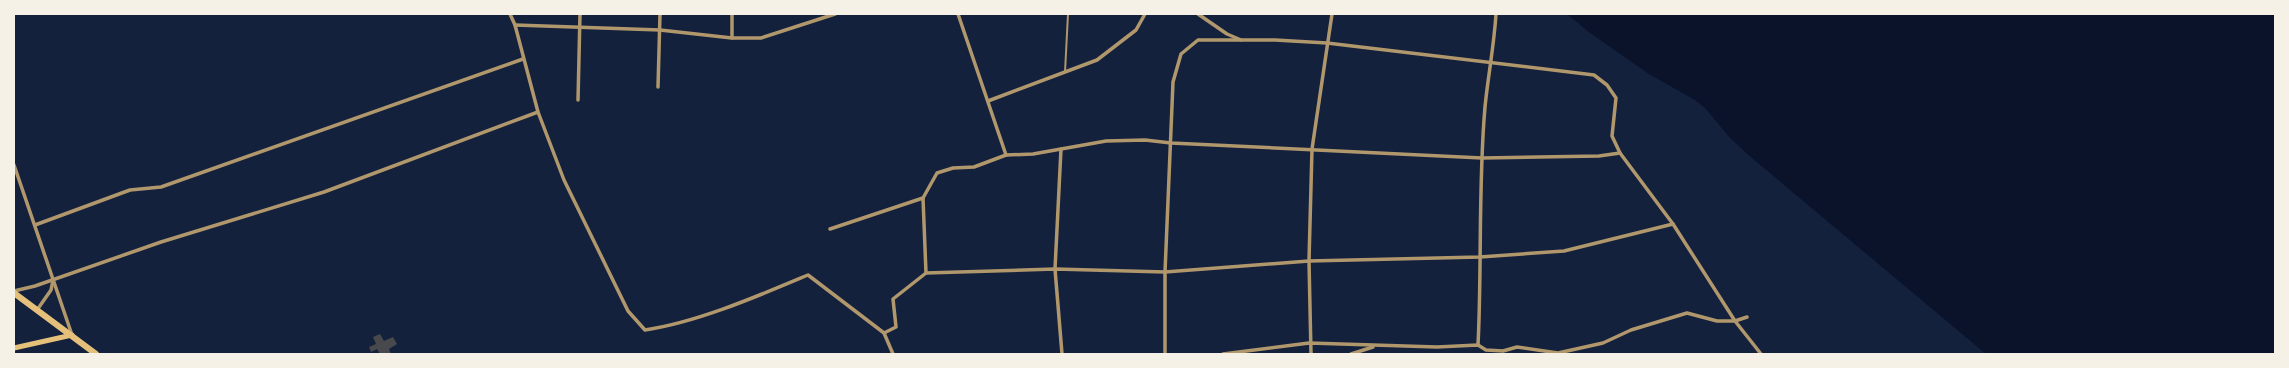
<svg xmlns="http://www.w3.org/2000/svg" width="2289" height="368" viewBox="0 0 2289 368" font-family="'Noto Sans',sans-serif">
	<style>
		.water { fill: #0b132b }
		.building { fill: #48494c }
		.lines { fill: none; stroke-linecap: round; stroke-linejoin: round }
		.service { stroke: #b1986c; stroke-width: 2 }
		.minor { stroke: #b1986c; stroke-width: 3.5 }
		.secondary { stroke: #e5c07b; stroke-width: 5 }
		.trunk { stroke: #e5c07b; stroke-width: 6 }
	</style>
	<rect width="100%" height="100%" fill="#14213d"/>
	<path class="water" d="M 1567,14 L 2275,14 L 2275,354 L 1986,354 L 1753,159 L 1730,138 L 1705,108 L 1695,100 L 1649,74 L 1590,33 Z"/>
	<path class="building" d="M 380,334 L 384,341 L 393,337 L 397,344 L 389,349 L 391,354 L 380,354 L 377,349 L 371,352 L 369,347 L 376,344 L 373,337 Z"/>
	<g class="lines">
		<path class="service" d="M 1065,72 L 1068,14"/>
		<g class="minor">
			<path d="M 510,14 L 515,25 L 538,112 L 564,180 L 628,311 L 645,330 C 698,322 758,296 808,275 L 884,333 L 893,354"/>
			<path d="M 732,14 L 732,38"/>
			<path d="M 958,14 L 1006,155"/>
			<path d="M 1198,14 L 1227,34 L 1241,40"/>
			<path d="M 515,25 L 660,30 L 732,38 L 761,38 L 835,14"/>
			<path d="M 658,87 L 660,14"/>
			<path d="M 578,100 L 580,14"/>
			<path d="M 988,101 L 1097,60 L 1136,30 L 1145,14"/>
			<path d="M 1061,149 L 1055,269 L 1062,354"/>
			<path d="M 14,165 L 72,335"/>
			<path d="M 923,198 L 926,273"/>
			<path d="M 35,225 L 130,190 L 161,187 L 523,59"/>
			<path d="M 830,229 L 923,198 L 937,173 L 953,168 L 974,167 L 1006,155 L 1033,154 L 1106,141 L 1145,140 L 1171,143 L 1482,158 L 1599,156 L 1620,153"/>
			<path d="M 14,291 L 35,286 L 161,242 L 324,192 L 538,112"/>
			<path d="M 37,310 L 51,290 L 53,280"/>
			<path d="M 884,333 L 896,327 L 893,299 L 926,273 L 1055,269 L 1165,272 L 1309,261 L 1480,257 L 1564,251 L 1673,224"/>
			<path d="M 1478,345 C 1482,266 1478,186 1485,107 C 1488,76 1494,46 1496,14"/>
			<path d="M 1165,354 L 1165,272 L 1173,82 L 1181,54 L 1198,40 L 1275,40 L 1327,43 L 1594,75 L 1607,85 L 1616,98 L 1612,136 L 1620,153 L 1673,224 L 1735,321 L 1761,354"/>
			<path d="M 1223,354 L 1309,343 L 1437,347 L 1478,345 L 1486,350 L 1503,351 L 1517,347 L 1558,353 L 1603,343 L 1631,330 L 1687,313 L 1717,321 L 1735,321 L 1747,317"/>
			<path d="M 1311,354 L 1309,261 L 1312,149 L 1332,14"/>
			<path d="M 1351,354 L 1373,347"/>
		</g>
		<path class="secondary" d="M 14,348 L 72,335"/>
		<path class="trunk" d="M 14,293 L 96,354"/>
	</g>
	<rect width="2289" height="368" fill="none" stroke="#f6f1e7" stroke-width="30"/>
</svg>
